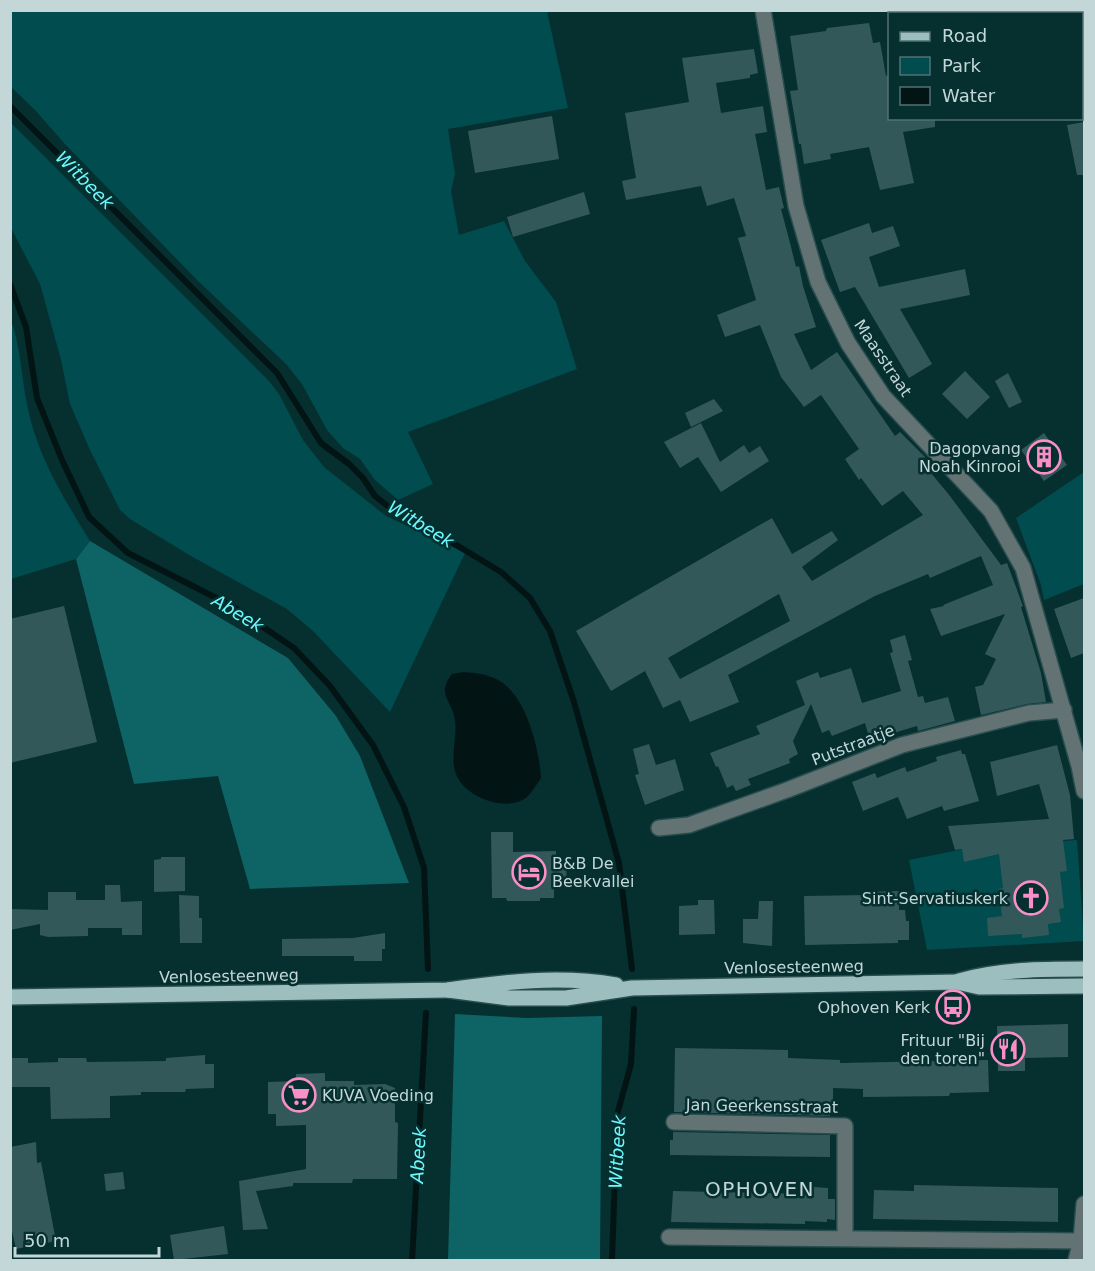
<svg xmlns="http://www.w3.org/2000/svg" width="1095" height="1271" viewBox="0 0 1095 1271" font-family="'DejaVu Sans',sans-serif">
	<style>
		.green { fill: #004c4e }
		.forest { fill: #0e6365 }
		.water { fill: #031415 }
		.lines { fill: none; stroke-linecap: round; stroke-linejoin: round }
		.stream { stroke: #031415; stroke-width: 6 }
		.building { fill: #335859; fill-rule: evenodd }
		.minor-casing { stroke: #284d4e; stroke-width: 18 }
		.major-casing { stroke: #284d4e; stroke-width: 18 }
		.minor { stroke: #637373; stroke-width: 15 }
		.major { stroke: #9cbebe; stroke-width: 15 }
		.labels { text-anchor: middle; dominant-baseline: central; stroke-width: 5; stroke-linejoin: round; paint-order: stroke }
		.street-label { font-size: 16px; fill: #c3d7d8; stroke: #062f30 }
		.poi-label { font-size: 16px; fill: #c3d7d8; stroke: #062f30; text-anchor: end }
		.water-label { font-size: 18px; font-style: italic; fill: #6cf9fe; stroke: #062f30 }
		.quarter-label { font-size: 20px; letter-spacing: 1.5px; fill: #c3d7d8; stroke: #062f30 }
	</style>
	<rect width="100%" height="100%" fill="#062f30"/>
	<g class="green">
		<path d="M 10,11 L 547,11 L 568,108 L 448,129 L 455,174 L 451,191 L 459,235 L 504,221 L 525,261 L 556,302 L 577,369 L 408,432 L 433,484 L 398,500 L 375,480 L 360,459 L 343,448 L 327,430 L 302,384 L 286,364 L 196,279 L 64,143 L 35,110 L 11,87 Z"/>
		<path d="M 10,122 L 269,381 L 279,394 L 303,440 L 324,467 L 386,516 L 465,553 L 390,712 L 313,631 L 287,609 L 191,556 L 130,519 L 120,510 L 90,450 L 70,404 L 61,360 L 40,284 L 11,228 Z"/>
		<path d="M 10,318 C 21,346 21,375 27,404 C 36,454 64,499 90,541 L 76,559 L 11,579 Z"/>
		<path d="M 1084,472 L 1084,584 L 1044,600 L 1041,585 L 1016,518 Z"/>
		<path d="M 1077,840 L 1084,941 L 927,950 L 909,860 L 979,846 Z"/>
	</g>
	<g class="forest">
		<path d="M 90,541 L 288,658 L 336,716 L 360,756 L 409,883 L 250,889 L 218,776 L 134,784 L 76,559 Z"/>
		<path d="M 455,1014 L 527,1018 L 602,1016 L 600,1260 L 448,1260 Z"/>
	</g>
	<path class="water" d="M 464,672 C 475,673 486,674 496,679 C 526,693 539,748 541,778 C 537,784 532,792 527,797 C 506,814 461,796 455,771 C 450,753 459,733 454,715 C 448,697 438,692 452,674 Z"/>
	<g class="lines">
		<g class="stream">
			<path d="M 10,106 L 277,373 L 321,443 L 349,464 L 363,478 L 375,496 L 389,507 L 425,526 L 501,572 L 530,598 L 550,631 L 574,702 L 619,863 L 632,969"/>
			<path d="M 10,284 L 26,327 L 37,398 L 62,460 L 89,517 L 128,553 L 232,606 L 294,648 L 330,686 L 373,745 L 404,807 L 424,868 L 428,969"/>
			<path d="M 412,1260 L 426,1013"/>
			<path d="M 612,1260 L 617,1115 L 631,1064 L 634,1009"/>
		</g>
	</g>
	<g class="building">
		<path d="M 869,23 L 873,43 L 880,42 L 886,76 L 890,75 L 890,118 L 935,118 L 935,127 L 903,132 L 914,183 L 880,190 L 869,147 L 830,154 L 831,159 L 804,164 L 801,144 L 799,144 L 790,91 L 798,90 L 790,36 L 826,31 L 827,28 Z"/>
		<path d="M 754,49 L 758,73 L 750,75 L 750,78 L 716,83 L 721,113 L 763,106 L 767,132 L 755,134 L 766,190 L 779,187 L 784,208 L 781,209 L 789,239 L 796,267 L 799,266 L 803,286 L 816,327 L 794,334 L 811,370 L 837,352 L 895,436 L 900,432 L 925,457 L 921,461 L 950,496 L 1001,565 L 1007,563 L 1023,606 L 1021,607 L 1041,673 L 1046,702 L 1027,704 L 981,715 L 975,687 L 983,685 L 996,659 L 985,654 L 1005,614 L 941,636 L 930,609 L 944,606 L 943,605 L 993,585 L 981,556 L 930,578 L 928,574 L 875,596 L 728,675 L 739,702 L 690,722 L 680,700 L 663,708 L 645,671 L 611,691 L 576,631 L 772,518 L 792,554 L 832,531 L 838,540 L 802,567 L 812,581 L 923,515 L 903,491 L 882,506 L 861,478 L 859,480 L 845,459 L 859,449 L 821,395 L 804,407 L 781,377 L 760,325 L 725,337 L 717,315 L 756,300 L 738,238 L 746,236 L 734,198 L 707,206 L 701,186 L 626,200 L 622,181 L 636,178 L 625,113 L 689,102 L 682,58 ZM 779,594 L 790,621 L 680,679 L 668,658 Z"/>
		<path d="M 552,116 L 559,159 L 475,173 L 468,131 Z"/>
		<path d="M 1084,122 L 1084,175 L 1077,175 L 1067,125 Z"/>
		<path d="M 584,192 L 590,214 L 513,237 L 507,217 Z"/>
		<path d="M 869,223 L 872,233 L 893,226 L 900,246 L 869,257 L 879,287 L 965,269 L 970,295 L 900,309 L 932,364 L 909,378 L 855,287 L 840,292 L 821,240 Z"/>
		<path d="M 965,371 L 990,397 L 967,419 L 942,394 Z"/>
		<path d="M 1008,373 L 1022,402 L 1009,408 L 995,381 Z"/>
		<path d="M 714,399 L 723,411 L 691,427 L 685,413 Z"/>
		<path d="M 701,423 L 720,462 L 744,445 L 749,453 L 760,446 L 769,461 L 721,492 L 698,457 L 680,468 L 664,442 Z"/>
		<path d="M 1044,433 L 1067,465 L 1044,481 L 1021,450 Z"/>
		<path d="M 1084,598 L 1084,653 L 1071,658 L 1054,609 Z"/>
		<path d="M 64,606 L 97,742 L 10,763 L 10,619 Z"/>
		<path d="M 905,635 L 912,660 L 908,661 L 918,697 L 923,696 L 925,703 L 948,697 L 955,721 L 918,731 L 917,726 L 870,740 L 865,723 L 832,736 L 829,730 L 822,733 L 811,704 L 793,741 L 798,754 L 789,759 L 790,763 L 748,779 L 751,785 L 736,791 L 733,785 L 727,788 L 718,766 L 716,767 L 710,753 L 760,734 L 756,726 L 805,705 L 796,681 L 818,672 L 820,678 L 851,668 L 862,703 L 901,691 L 890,653 L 893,652 L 890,640 Z"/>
		<path d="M 649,744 L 656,765 L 675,759 L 684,790 L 645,805 L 635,775 L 639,774 L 633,749 Z"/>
		<path d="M 1057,745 L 1070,795 L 1074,839 L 1063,840 L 1067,871 L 1060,872 L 1064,908 L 1059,909 L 1061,922 L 1048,924 L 1049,935 L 1022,938 L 1022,934 L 988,936 L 987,918 L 1002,916 L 998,889 L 1003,888 L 999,854 L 964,862 L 962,849 L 955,850 L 948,826 L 1049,819 L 1039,784 L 997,796 L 990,762 Z"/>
		<path d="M 961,750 L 962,754 L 965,754 L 979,801 L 944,811 L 942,806 L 907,819 L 898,797 L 863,811 L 852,782 L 875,773 L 877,778 L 905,767 L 907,772 L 937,761 L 936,757 Z"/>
		<path d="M 491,832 L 513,832 L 513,852 L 556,851 L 556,855 L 567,865 L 566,880 L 554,886 L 554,898 L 540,898 L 540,901 L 507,901 L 506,898 L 492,898 Z"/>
		<path d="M 161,857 L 185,857 L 185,891 L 154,892 L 154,860 L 161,859 Z"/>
		<path d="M 105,885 L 120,885 L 121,902 L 142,901 L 142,935 L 122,935 L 122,928 L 88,928 L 88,936 L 48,937 L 40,935 L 40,924 L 10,930 L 10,909 L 48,910 L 48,892 L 76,892 L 76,900 L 105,900 Z"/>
		<path d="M 899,891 L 899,910 L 905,910 L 906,921 L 909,921 L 909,940 L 898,940 L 898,943 L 805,945 L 804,896 L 867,895 L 867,892 Z"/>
		<path d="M 179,895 L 199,896 L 199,918 L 202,918 L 202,943 L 180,943 Z"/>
		<path d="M 698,900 L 714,900 L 715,934 L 679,935 L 679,906 L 698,905 Z"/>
		<path d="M 759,901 L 773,901 L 772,946 L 743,943 L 743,919 L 758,919 Z"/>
		<path d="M 385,933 L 385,949 L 382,949 L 382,961 L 354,961 L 354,956 L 282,956 L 282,939 L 353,938 Z"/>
		<path d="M 1068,1024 L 1068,1057 L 1025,1058 L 1025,1071 L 998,1071 L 997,1026 Z"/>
		<path d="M 675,1048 L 788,1050 L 788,1058 L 840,1060 L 840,1063 L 988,1060 L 989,1092 L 950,1093 L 949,1096 L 863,1097 L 863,1089 L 833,1088 L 833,1111 L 830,1111 L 830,1116 L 674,1112 Z"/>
		<path d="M 205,1055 L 205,1064 L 214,1064 L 214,1088 L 186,1089 L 185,1092 L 141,1092 L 141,1095 L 110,1096 L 110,1118 L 51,1119 L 50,1087 L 10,1087 L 10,1058 L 28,1058 L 28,1063 L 58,1062 L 58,1058 L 86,1058 L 87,1062 L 166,1061 L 166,1058 Z"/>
		<path d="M 325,1073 L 325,1081 L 354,1081 L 354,1085 L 385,1084 L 395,1088 L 395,1122 L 398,1123 L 397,1179 L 353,1179 L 352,1183 L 293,1183 L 293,1186 L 256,1191 L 268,1229 L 243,1230 L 239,1181 L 306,1169 L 306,1125 L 276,1126 L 276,1114 L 268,1114 L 268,1082 L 296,1081 L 296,1074 Z"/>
		<path d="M 673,1132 L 830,1135 L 830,1157 L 670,1155 L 670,1140 L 673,1140 Z"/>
		<path d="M 36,1142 L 37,1163 L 41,1162 L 56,1241 L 16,1249 L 10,1222 L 10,1147 Z"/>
		<path d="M 123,1172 L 125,1189 L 106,1191 L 104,1174 Z"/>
		<path d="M 914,1185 L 1058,1188 L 1058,1222 L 873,1219 L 874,1190 L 914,1191 Z"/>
		<path d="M 813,1187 L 828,1188 L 828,1199 L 835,1199 L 835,1220 L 827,1219 L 827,1222 L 805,1221 L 805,1224 L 671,1222 L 673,1191 L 813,1194 Z"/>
		<path d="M 224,1226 L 228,1254 L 174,1260 L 170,1235 Z"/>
	</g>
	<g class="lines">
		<defs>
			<g id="minor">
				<path d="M 763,10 L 796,206 L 818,282 L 848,343 L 883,396 L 991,511 L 1023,568 L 1079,766 L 1084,791"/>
				<path d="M 659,828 L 689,825 L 787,790 L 902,745 L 1029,713 L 1064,710"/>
				<path d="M 674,1122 L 845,1126 L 845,1238"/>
				<path d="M 669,1237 L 1081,1241"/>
				<path d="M 1076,1260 L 1081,1241 L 1084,1204"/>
			</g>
			<g id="major">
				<path d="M 959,981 C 1000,969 1043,969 1084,969"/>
				<path d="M 448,990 L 509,998 L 566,998 L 632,988 L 957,982 L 979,987 L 1084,986"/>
				<path d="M 10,997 L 448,990 C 503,982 560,975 616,985"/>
			</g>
		</defs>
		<use href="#minor" class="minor-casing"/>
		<use href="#major" class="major-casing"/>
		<use href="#minor" class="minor"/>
		<use href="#major" class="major"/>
	</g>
	<defs>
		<symbol id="building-ring" viewBox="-11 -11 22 22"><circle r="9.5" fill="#062f30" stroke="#fa8fc7" stroke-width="1.5"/><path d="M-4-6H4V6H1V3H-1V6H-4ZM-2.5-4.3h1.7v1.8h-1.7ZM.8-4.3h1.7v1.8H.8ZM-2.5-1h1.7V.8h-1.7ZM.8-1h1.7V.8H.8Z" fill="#fa8fc7"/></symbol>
		<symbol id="hotel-ring" viewBox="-11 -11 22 22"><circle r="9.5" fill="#062f30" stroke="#fa8fc7" stroke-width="1.5"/><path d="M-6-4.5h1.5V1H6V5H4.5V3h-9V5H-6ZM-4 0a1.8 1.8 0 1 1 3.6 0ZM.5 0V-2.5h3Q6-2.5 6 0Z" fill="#fa8fc7"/></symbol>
		<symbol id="church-ring" viewBox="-11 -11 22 22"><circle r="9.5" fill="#062f30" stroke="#fa8fc7" stroke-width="1.5"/><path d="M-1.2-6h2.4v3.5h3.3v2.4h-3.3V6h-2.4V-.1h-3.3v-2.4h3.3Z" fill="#fa8fc7"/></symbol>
		<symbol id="bus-ring" viewBox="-11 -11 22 22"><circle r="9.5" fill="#062f30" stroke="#fa8fc7" stroke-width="1.5"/><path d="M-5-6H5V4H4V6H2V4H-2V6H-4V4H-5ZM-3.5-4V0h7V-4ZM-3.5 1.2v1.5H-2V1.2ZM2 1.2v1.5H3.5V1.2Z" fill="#fa8fc7"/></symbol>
		<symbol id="restaurant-ring" viewBox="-11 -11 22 22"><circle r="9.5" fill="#062f30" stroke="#fa8fc7" stroke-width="1.5"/><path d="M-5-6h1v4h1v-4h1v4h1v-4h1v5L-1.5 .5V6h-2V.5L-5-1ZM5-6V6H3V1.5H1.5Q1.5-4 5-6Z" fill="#fa8fc7"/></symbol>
		<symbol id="supermarket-ring" viewBox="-11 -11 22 22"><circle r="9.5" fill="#062f30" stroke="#fa8fc7" stroke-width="1.5"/><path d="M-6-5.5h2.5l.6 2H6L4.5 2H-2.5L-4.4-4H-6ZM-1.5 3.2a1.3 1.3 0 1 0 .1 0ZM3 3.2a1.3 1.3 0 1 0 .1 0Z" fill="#fa8fc7"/></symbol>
	</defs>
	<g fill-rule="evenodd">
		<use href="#building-ring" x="1025" y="438" width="38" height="38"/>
		<use href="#hotel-ring" x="510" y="853" width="38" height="38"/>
		<use href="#church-ring" x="1012" y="879" width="38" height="38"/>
		<use href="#bus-ring" x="934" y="988" width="38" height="38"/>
		<use href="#restaurant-ring" x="989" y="1030" width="38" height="38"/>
		<use href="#supermarket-ring" x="280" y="1076" width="38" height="38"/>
	</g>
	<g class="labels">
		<g class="street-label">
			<text transform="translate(883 358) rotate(56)">Maasstraat</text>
			<text transform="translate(853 745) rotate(-21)">Putstraatje</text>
			<text transform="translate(794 967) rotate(-1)">Venlosesteenweg</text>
			<text transform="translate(229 976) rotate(-1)">Venlosesteenweg</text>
			<text transform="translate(762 1106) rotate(1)">Jan Geerkensstraat</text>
		</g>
		<g class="poi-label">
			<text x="1021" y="448">Dagopvang<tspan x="1021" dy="18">Noah Kinrooi</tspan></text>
			<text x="552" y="863" text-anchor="start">B&amp;B De<tspan x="552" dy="18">Beekvallei</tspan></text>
			<text x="1008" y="898">Sint-Servatiuskerk</text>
			<text x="930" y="1007">Ophoven Kerk</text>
			<text x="985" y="1040">Frituur "Bij<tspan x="985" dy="18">den toren"</tspan></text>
			<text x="322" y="1095" text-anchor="start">KUVA Voeding</text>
		</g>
		<g class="water-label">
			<text transform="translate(85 180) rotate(45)">Witbeek</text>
			<text transform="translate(421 524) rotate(31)">Witbeek</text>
			<text transform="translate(238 613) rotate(31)">Abeek</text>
			<text transform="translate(617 1152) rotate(-87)">Witbeek</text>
			<text transform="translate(418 1155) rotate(-87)">Abeek</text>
		</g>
		<g class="quarter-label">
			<text x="760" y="1189">OPHOVEN</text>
		</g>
	</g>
	<rect width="1095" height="1271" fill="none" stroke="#c3d7d8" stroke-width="24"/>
	<rect x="888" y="12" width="195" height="108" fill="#062f30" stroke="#527273" stroke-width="1.5"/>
	<rect x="900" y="32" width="30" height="9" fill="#9cbebe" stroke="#527273" stroke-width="1.5"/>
	<text x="942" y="42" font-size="18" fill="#c3d7d8">Road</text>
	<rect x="900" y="57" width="30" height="18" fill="#004c4e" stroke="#527273" stroke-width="1.5"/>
	<text x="942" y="72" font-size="18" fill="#c3d7d8">Park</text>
	<rect x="900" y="87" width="30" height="18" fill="#031415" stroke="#527273" stroke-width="1.5"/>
	<text x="942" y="102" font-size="18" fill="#c3d7d8">Water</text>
	<path d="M15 1247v9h144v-9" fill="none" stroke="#c3d7d8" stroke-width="3"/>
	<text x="24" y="1247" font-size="18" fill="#c3d7d8" stroke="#062f30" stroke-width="4.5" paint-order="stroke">50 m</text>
</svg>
